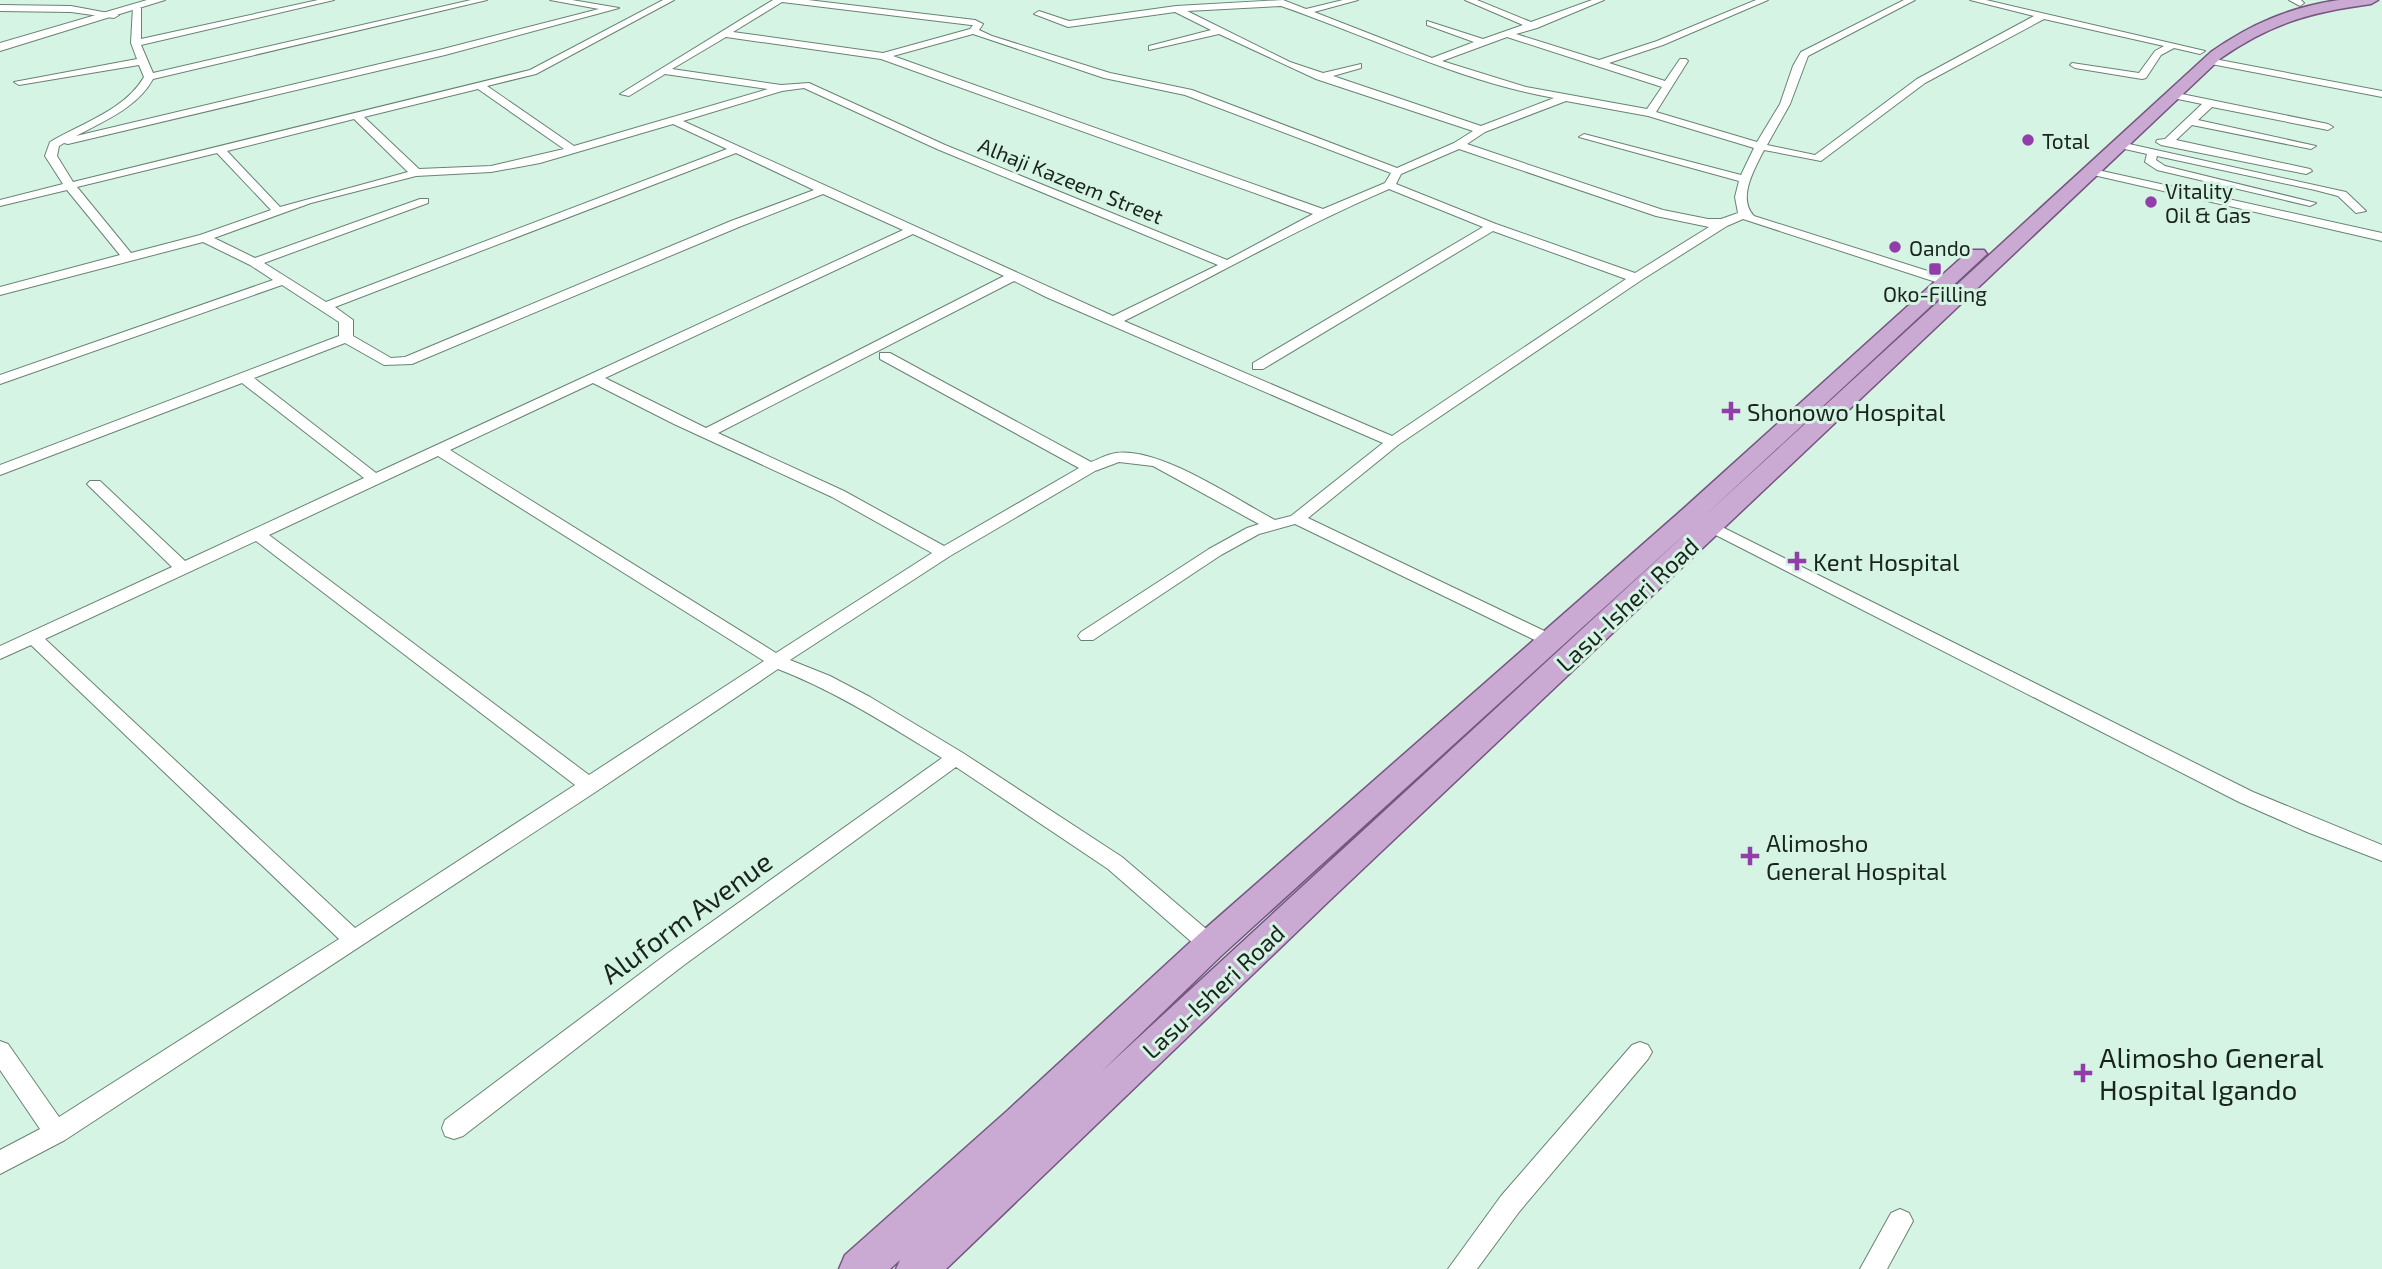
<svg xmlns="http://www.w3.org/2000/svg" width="2382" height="1269" viewBox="0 0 2382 1269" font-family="'Exo 2',sans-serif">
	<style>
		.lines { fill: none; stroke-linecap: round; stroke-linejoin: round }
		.minor-casing { stroke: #688374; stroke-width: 2 }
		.tertiary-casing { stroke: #688374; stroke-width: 2 }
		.primary-casing { stroke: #755580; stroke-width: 3 }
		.minor { fill: #fff; fill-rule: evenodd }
		.tertiary { fill: #fff; fill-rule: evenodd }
		.primary { fill: #caa9d3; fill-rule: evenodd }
		.poi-dot { fill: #933daa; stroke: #d6f4e3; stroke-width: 2.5 }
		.labels { text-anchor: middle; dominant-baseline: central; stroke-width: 6; stroke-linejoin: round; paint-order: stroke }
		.far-poi-label { font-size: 21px; fill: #19241e; stroke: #d6f4e3; text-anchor: start }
		.far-street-label { font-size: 21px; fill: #19241e; stroke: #d6f4e3 }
		.poi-label { font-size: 24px; fill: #19241e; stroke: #d6f4e3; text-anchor: start }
		.street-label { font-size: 24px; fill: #19241e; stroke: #d6f4e3 }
		.near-street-label { font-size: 28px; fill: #19241e; stroke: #d6f4e3 }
		.near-poi-label { font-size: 28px; fill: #19241e; stroke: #d6f4e3; text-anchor: start }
	</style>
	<rect width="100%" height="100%" fill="#d6f4e3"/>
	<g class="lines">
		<defs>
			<g id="minor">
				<path d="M 318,0 L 334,0 L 141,45 L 153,73 L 471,0 L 487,0 L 153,79 C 137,108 104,121 76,136 L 443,49 L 599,9 L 550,0 L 572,0 L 619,8 L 445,55 L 68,144 L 64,143 L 59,146 L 57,156 L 73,182 L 530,70 L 663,0 L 674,0 L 536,74 L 487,86 L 574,146 L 768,89 L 665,74 L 629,96 L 620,94 L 773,0 L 808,0 L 975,20 L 983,24 L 979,30 L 992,36 L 1110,73 L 1192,90 L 1397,168 L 1454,143 L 1473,131 L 1316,79 L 1219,34 L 1149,50 L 1149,46 L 1211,30 L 1175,12 L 1068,27 L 1034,14 L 1039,11 L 1069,21 L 1176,6 L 1283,0 L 1306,9 L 1343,0 L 1358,0 L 1314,12 L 1432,58 L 1474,42 L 1427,25 L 1427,21 L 1483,39 L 1523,25 L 1465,0 L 1477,0 L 1531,22 L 1592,0 L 1604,0 L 1537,28 L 1516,34 L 1599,60 L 1657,41 L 1756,0 L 1768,0 L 1663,45 L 1609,63 L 1665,81 L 1680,59 L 1686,59 L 1688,61 L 1656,112 L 1757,142 L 1780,104 L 1793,66 L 1801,52 L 1904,0 L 1915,0 L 1808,56 L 1790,104 L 1767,145 L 1815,155 L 1917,79 L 2034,16 L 1970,0 L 1986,0 L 2205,51 L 2200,54 L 2174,48 L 2161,55 L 2146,78 L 2142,79 L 2075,68 L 2070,65 L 2072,63 L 2139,73 L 2155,51 L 2164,46 L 2044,19 L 1925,83 L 1821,161 L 1764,150 C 1754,170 1737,198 1754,216 L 1950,278 L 1950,284 L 1942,284 L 1743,219 L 1727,226 L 1640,281 L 1398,445 L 1308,518 L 1557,637 L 1560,641 L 1557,645 L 1545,645 L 1295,524 L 1259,534 L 1221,555 L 1093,640 L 1081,640 L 1078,636 L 1081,632 L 1209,549 L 1247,528 L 1259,524 L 1153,466 L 1119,462 L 1095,471 L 950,556 L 790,660 L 830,676 L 870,697 L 963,753 L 1122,857 L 1218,939 L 1221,945 L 1218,951 L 1210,954 L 1202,951 L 1108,869 L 956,767 L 684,965 L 463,1136 L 454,1139 L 445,1136 L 442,1128 L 445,1120 L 668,953 L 942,758 C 888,725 837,692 778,669 L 597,791 L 65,1140 L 0,1174 L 0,1150 L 40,1129 L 0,1070 L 0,1041 L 8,1044 L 59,1117 L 339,939 L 31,645 L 0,659 L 0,646 L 172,567 L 90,487 L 87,484 L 90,481 L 100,481 L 185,561 L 364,478 L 242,383 L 0,475 L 0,465 L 339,336 L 339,322 L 282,285 L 0,384 L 0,375 L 273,280 L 250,265 L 203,242 L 0,295 L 0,287 L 120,255 L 67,190 L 0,206 L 0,200 L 63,184 L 45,156 L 50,142 C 82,123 125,110 144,77 L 139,65 L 19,85 L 14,82 L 137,59 L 131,43 L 133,6 L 141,8 L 141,39 ZM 782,2 L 971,25 L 973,25 L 970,29 L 883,53 L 733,32 ZM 1281,6 C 1371,37 1459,81 1554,98 L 1481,126 L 1333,76 L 1361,68 L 1361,64 L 1323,73 L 1290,62 L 1187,11 ZM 973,34 L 1104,78 L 1185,95 L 1391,173 L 1385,183 L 1323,209 L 893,56 ZM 726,37 L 881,59 L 1313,214 L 1227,260 L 945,145 L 809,83 L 781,85 L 672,69 ZM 1507,37 L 1662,87 L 1647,109 L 1526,87 L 1442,61 ZM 804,88 L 937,149 L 1218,265 L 1113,316 L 683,121 L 782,91 ZM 478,89 L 564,149 L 491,166 L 419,169 L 364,117 ZM 1566,101 L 1648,116 L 1754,148 L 1741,175 L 1584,134 L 1579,137 L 1739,181 L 1735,197 L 1738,213 L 1721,219 L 1708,219 L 1663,210 L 1467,144 L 1485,132 ZM 354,119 L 408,172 L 280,207 L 227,151 ZM 673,124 L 727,149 L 326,302 L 264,263 L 428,203 L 428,199 L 420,199 L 255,258 L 214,238 L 311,203 L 416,176 L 491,172 L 540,163 ZM 1459,149 L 1656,216 L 1709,227 L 1635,273 L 1496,224 L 1396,184 L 1401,174 ZM 217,153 L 271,210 L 200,235 L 131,253 L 77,187 ZM 736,153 L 814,190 L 731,221 L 405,357 L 391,358 L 353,336 L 353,320 L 335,307 ZM 1389,189 L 1483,227 L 1253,363 L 1253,369 L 1263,369 L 1493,231 L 1626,279 L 1392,436 L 1124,321 C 1213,277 1298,228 1389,189 ZM 823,194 L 903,230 L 376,473 L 254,378 L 345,343 L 384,365 L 412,364 L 739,227 ZM 913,234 L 1004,276 L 706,428 L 605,378 ZM 1014,281 L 1046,297 L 1383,443 L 1291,516 L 1275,520 C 1235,499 1160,447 1116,453 C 1108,454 1099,459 1091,462 L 890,353 L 880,353 L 880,359 L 1079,468 L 944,546 L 844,491 L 718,433 ZM 593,383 L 674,424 L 832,497 L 932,553 L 776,653 L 450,450 ZM 438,456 L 764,661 L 589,775 L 269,535 ZM 256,541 L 575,785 L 355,928 L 45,639 Z"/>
				<path d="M 2289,0 L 2301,0 L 2304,3 L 2300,6 Z"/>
				<path d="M 0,5 L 71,6 L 119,15 L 114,18 L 71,12 L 0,11 Z"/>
				<path d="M 2209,58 L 2382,91 L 2382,97 L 2206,63 L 2206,59 Z"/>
				<path d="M 2172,92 L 2328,124 L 2333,127 L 2328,130 L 2212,107 L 2198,120 L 2316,146 L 2311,149 L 2192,125 L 2176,140 L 2310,169 L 2312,171 L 2306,174 L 2161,145 L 2156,142 L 2157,140 L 2165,139 L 2202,104 L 2168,97 L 2168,93 Z"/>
				<path d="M 2120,142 L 2346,192 L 2366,211 L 2356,213 L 2338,196 L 2315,190 L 2157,156 L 2156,160 L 2165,166 L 2316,203 L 2310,206 L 2157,170 L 2145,162 L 2147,154 L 2116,147 L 2115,145 Z"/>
				<path d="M 2093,169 L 2382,233 L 2382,241 L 2089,174 L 2089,170 Z"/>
				<path d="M 1710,521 L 2253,792 L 2382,845 L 2382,861 L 2307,832 L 2239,802 L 1704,529 L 1702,526 L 1704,523 Z"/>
				<path d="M 1640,1042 L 1648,1045 L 1652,1052 L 1648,1059 L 1519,1212 L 1477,1269 L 1448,1269 L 1501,1196 L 1632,1045 Z"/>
				<path d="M 1900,1209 L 1909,1213 L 1913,1221 L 1887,1269 L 1860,1269 L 1891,1213 Z"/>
			</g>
			<path id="tertiary" d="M 147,0 L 165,0 L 0,51 L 0,43 Z"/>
			<path id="primary" d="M 2339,0 L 2378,0 L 2371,4 C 2311,12 2272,23 2221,58 L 1330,900 L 946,1269 L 896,1269 L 900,1260 L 890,1269 L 839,1269 L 845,1255 L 1007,1111 L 1198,935 L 1682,510 L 1970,250 L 1984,250 L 1987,254 L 1701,519 L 2211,52 C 2251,24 2290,7 2339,0 ZM 1695,525 L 1101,1072 L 1222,955 Z"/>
		</defs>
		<use href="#minor" class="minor-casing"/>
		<use href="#tertiary" class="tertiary-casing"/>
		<use href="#primary" class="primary-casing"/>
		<use href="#minor" class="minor"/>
		<use href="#tertiary" class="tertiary"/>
		<use href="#primary" class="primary"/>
	</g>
	<g class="poi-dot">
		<circle cx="2028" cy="140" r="7"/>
		<circle cx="2151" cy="202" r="7"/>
		<circle cx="1895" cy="247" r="7"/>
		<rect x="1928" y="262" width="14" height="14" rx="3.5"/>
		<path d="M1727.5 400.5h7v7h7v7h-7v7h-7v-7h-7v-7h7z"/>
		<path d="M1793.5 550.5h7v7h7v7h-7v7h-7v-7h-7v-7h7z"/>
		<path d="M1746.5 845.5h7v7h7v7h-7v7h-7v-7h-7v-7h7z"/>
		<path d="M2079.5 1062.5h7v7h7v7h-7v7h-7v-7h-7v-7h7z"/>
	</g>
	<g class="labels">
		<g class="far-poi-label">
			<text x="2042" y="140">Total</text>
			<text x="2165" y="190">Vitality<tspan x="2165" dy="24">Oil &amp; Gas</tspan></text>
			<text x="1909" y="247">Oando</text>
			<text x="1935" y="293" text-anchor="middle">Oko-Filling</text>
		</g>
		<g class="far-street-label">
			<text transform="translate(1071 180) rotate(22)">Alhaji Kazeem Street</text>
		</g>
		<g class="poi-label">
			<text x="1747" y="411">Shonowo Hospital</text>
			<text x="1813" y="561">Kent Hospital</text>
			<text x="1766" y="842">Alimosho<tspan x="1766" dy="28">General Hospital</tspan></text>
		</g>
		<g class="street-label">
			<text transform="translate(1627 604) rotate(-43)">Lasu-Isheri Road</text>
			<text transform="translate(1213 991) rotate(-43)">Lasu-Isheri Road</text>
		</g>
		<g class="near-street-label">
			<text transform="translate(686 917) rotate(-36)">Aluform Avenue</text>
		</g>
		<g class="near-poi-label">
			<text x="2099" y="1057">Alimosho General<tspan x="2099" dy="32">Hospital Igando</tspan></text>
		</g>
	</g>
</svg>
